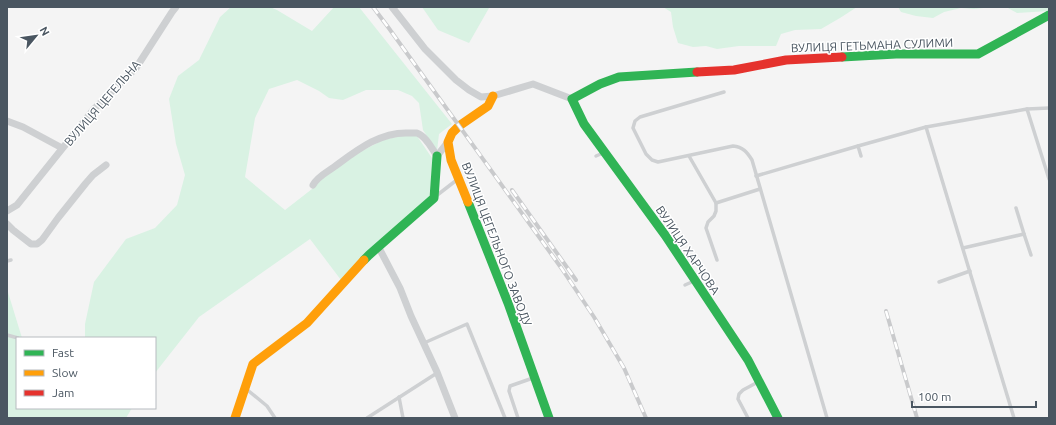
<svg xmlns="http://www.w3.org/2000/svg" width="1056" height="425" viewBox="0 0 1056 425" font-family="Ubuntu,sans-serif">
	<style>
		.green { fill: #d9f2e3 }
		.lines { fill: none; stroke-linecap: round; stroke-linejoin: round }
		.lane { stroke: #ced0d2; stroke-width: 3.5 }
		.street { stroke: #ced0d2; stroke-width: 7 }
		.fast { stroke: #30b455; stroke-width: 9 }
		.slow { stroke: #ff9f0a; stroke-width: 9 }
		.jam { stroke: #e5322d; stroke-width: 9 }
		.rail-casing { stroke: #c9cacc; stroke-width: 4 }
		.rail { stroke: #fff; stroke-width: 2.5; stroke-dasharray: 8; stroke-linecap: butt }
		.labels { text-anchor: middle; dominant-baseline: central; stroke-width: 3; stroke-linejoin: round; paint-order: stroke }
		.street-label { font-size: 12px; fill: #4a5661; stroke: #fff }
	</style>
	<rect width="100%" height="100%" fill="#f4f4f4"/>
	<g class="green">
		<path d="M 231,7 L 270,7 L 277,10 L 312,31 L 334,7 L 359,7 L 452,124 L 439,134 L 437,151 L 423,130 L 419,103 L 412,96 L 398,90 L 366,90 L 343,100 L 329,98 L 319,91 L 297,80 L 269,89 L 255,118 L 245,177 L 285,210 L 312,189 L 326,175 L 360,152 L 383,140 L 401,136 L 417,136 L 434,161 L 429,197 L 341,280 L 310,239 L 199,317 L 155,373 L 155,338 L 85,338 L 85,324 L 94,282 L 126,239 L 155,228 L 177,205 L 185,175 L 176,144 L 169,99 L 178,76 L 199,60 L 220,17 Z"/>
		<path d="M 422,7 L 492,7 L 489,8 L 469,43 L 438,30 Z"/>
		<path d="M 663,7 L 857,7 L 840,18 L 821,29 L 795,30 L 781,34 L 776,46 L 739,46 L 717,49 L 706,46 L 693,47 L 678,43 L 673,27 L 671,12 Z"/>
		<path d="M 898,7 L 993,7 L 974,9 L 961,8 L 944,12 L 933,18 L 916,16 L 901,12 Z"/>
		<path d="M 1006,7 L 1049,7 L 1049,11 L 1017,13 Z"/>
		<path d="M 7,289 L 22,338 L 17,338 L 17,408 L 132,408 L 126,418 L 7,418 Z"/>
	</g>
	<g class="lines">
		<g class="lane">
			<path d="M 724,92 L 640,117 L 635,121 L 633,128 L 646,154 L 652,160 L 658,162 L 733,146 C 743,147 747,152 752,160 L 827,418"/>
			<path d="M 1027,109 L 1049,108"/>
			<path d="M 926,127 L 1027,109 L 1049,179"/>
			<path d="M 596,156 L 603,153"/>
			<path d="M 689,156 L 716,203 L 716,211 L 714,216 L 708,222 L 706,228 L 717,260"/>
			<path d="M 861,156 L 858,146 L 926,127 L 1014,418"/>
			<path d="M 756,176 L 858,146"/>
			<path d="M 436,196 L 458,179"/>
			<path d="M 716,203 L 760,189"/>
			<path d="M 1016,208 L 1024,234"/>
			<path d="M 963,248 L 1024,234 L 1031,255"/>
			<path d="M 7,261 L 11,260"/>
			<path d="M 939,282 L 970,271"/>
			<path d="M 685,285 L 694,281"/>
			<path d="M 7,335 L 18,338"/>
			<path d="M 424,343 L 467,324 L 505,418"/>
			<path d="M 245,388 L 267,406 L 275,418"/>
			<path d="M 399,397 L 403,418"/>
			<path d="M 367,418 L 437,373"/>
			<path d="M 518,418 L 509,391 L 510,386 L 533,378"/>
			<path d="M 748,418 L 738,399 L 739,394 L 743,390 L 758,382"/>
		</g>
		<g class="street">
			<path d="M 392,7 L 425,49 L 456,80 L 469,90 L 481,97 L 493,96 L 533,84 L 572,99"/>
			<path d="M 7,121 L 23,127 L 62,148"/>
			<path d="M 313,185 C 317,177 327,172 334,167 C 356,151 379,132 408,133 C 411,133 414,133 417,133 C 426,136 432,149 437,156 L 448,142"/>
			<path d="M 7,211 L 17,205 L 94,109 L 136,68 L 172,12 L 176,7"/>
			<path d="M 7,224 L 13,230 L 31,244 L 37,244 L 42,240 L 58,218 L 86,183 L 93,175 L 106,165"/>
			<path d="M 378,246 L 400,288 L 411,316 L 437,372 L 455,418"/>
		</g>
		<g class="fast">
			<path d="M 842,57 L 896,54 L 978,54 L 1049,15"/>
			<path d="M 697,72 L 619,77 L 600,84 L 572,99 L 584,124 L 665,235 L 748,360 L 778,418"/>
			<path d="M 468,202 L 508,303 L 549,418"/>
			<path d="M 364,260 L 369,255 L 434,198 L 437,156"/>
		</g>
		<g class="slow">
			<path d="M 468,202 L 451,160 L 448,142 L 452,133 L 459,126 L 488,106 L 493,96"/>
			<path d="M 235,418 L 253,364 L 307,323 L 364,260"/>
		</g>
		<path class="jam" d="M 697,72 L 734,70 L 786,60 L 842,57"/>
		<defs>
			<g id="rail">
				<path d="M 373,7 L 388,27 L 562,269 L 594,317 L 624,368 L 646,418"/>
				<path d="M 512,190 L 576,280"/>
				<path d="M 886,311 L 917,418"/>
			</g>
		</defs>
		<use href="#rail" class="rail-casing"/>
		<use href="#rail" class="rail"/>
	</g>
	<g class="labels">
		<g class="street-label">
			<text transform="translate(872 45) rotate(-2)">ВУЛИЦЯ ГЕТЬМАНА СУЛИМИ</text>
			<text transform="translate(102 103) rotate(-49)">ВУЛИЦЯ ЦЕГЕЛЬНА</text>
			<text transform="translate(497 244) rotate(69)">ВУЛИЦЯ ЦЕГЕЛЬНОГО ЗАВОДУ</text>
			<text transform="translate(688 250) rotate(56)">ВУЛИЦЯ ХАРЧОВА</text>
		</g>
	</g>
	<rect width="1056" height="425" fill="none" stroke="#4a5661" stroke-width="16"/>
	<rect x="16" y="337" width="140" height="72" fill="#ffffff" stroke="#b7bbc0"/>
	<rect x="24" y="350" width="20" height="6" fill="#30b455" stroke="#b7bbc0"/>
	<text x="52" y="357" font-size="12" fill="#4a5661">Fast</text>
	<rect x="24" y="370" width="20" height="6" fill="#ff9f0a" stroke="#b7bbc0"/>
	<text x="52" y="377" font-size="12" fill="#4a5661">Slow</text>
	<rect x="24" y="390" width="20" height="6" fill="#e5322d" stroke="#b7bbc0"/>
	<text x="52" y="397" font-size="12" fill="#4a5661">Jam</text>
	<g transform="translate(36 36) rotate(61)" stroke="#ffffff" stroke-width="3" paint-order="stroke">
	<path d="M0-3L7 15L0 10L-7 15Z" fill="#4a5661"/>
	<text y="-6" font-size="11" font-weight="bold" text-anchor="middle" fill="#4a5661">N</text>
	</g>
	<path d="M912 401v6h124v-6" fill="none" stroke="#4a5661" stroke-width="2"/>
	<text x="918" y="401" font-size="12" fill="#4a5661" stroke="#ffffff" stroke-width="3" paint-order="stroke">100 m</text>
</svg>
